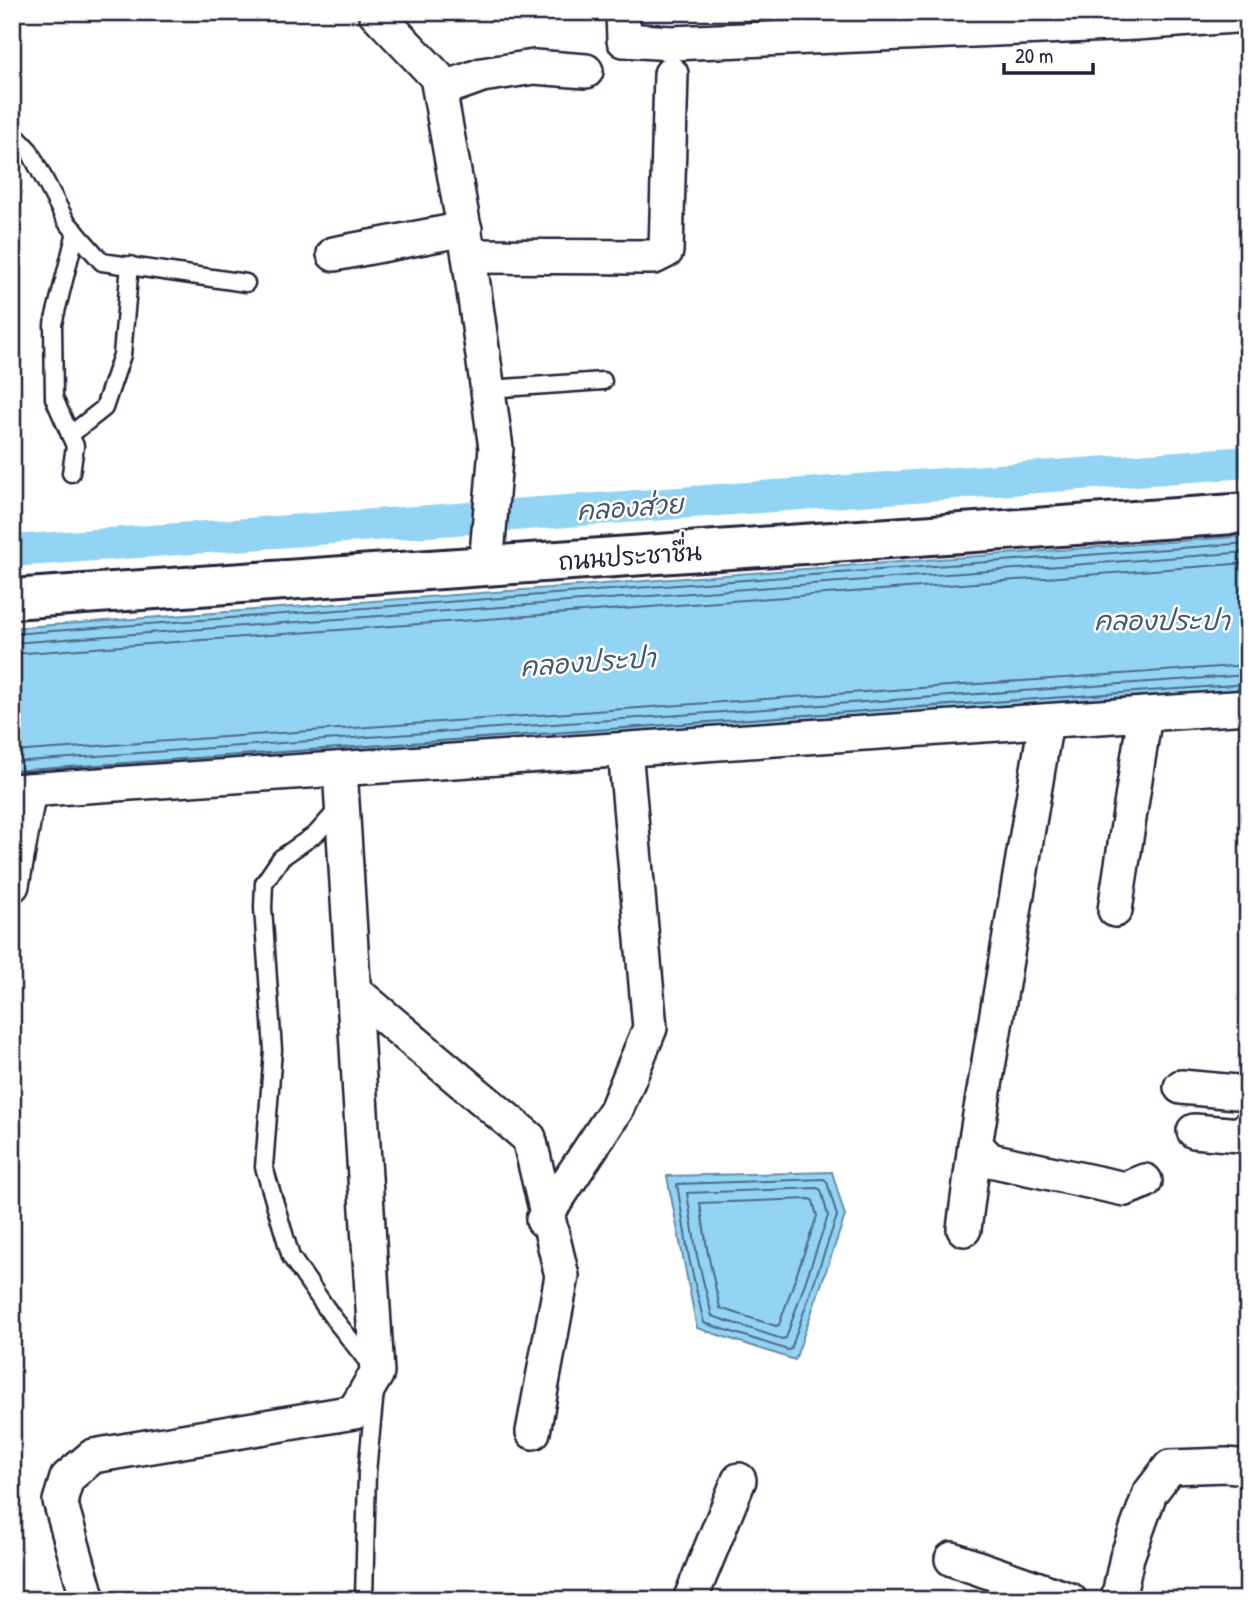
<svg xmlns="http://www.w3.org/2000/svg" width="1260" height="1612" viewBox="0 0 1260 1612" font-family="'Patrick Hand','Playpen Sans Thai',sans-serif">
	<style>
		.water { fill: #93d4f4; stroke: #668daa; stroke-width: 2 }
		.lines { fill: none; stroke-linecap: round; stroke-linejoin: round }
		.shore { stroke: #4f6985; stroke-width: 2 }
		.canal { stroke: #93d4f4; stroke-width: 32 }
		.service-casing { stroke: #22223b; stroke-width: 21 }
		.minor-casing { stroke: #22223b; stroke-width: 38 }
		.tertiary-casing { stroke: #22223b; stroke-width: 44 }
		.service { stroke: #fff; stroke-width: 16 }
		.minor { stroke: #fff; stroke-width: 33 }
		.tertiary { stroke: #fff; stroke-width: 38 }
		.labels { text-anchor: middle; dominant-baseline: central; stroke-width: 5; stroke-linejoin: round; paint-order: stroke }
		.street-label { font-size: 24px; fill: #22223b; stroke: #fff }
		.water-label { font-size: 26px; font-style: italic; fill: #445772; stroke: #fff }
	</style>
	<rect width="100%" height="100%" fill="#fff"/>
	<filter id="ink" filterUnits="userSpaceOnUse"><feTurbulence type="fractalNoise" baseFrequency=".0143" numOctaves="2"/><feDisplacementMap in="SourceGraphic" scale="14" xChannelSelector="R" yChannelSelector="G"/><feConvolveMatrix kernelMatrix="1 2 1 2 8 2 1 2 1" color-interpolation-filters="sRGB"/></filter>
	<g filter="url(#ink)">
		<g class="water">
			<path d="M 1248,536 L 1248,691 L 12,778 L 12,628 Z"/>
			<path d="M 832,1172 L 845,1216 L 795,1360 L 697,1328 L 667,1176 Z"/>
		</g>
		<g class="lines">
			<g class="shore">
				<path d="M 12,634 L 1248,543"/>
				<path d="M 12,643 L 1248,552"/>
				<path d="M 12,654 L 1248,563"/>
				<path d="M 12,752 L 1248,665"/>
				<path d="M 12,762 L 1248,675"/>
				<path d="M 12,771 L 1248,684"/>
				<path d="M 824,1179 L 827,1182 L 837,1216 L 791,1349 L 788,1350 L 704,1323 L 689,1258 L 677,1184 Z"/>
				<path d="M 817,1188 L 821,1190 L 828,1216 L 786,1338 L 782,1339 L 712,1316 L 697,1256 L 687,1193 Z"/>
				<path d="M 810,1199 L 813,1201 L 817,1216 L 779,1325 L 776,1326 L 720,1308 L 708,1254 L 700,1203 Z"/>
			</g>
			<path class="canal" d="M 12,551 L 1248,462"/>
			<defs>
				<g id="service">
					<path d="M 12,132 L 29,150 L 66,221 L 102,262 L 246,283"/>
					<path d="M 488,389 L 603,381"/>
					<path d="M 70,435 L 104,408 L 122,355 L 130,265"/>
					<path d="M 71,473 L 75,446 L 54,398 L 53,324 L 76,232"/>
					<path d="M 340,807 L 317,833 L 281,858 L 264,883 L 263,908 L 273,1050 L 264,1167 L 291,1257 L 331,1315 L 372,1367"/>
					<path d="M 364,1600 L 367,1472 L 375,1391"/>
				</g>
				<g id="minor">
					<path d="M 375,12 L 437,77 L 469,256 L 496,448 L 486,566"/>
					<path d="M 623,12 L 624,40 L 672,43 L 1136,23 L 1248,15"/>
					<path d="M 440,90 L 482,75 L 534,67 L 586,71"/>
					<path d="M 334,254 L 465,229"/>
					<path d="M 469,256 L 654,257 L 666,251 L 671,74"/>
					<path d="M 12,791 L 1248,707"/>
					<path d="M 12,885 L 29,790"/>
					<path d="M 1115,910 L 1145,714"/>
					<path d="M 354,991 L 529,1138 L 562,1276 L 533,1432"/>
					<path d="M 1181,1087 L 1248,1093"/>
					<path d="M 1194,1131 L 1240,1135 L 1248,1128"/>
					<path d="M 975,1145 L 990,1160 L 1125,1189 L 1145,1181"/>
					<path d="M 543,1220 L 616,1110 L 650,1028 L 625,750"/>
					<path d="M 964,1229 L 975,1145 L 1046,721"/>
					<path d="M 952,1559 L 1070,1600"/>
					<path d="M 88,1600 L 60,1501 L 67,1478 L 93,1456 L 354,1412 L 377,1373 L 340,769"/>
					<path d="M 690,1600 L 739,1480"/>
					<path d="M 1118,1600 L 1127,1557 L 1150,1493 L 1170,1467 L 1226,1465 L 1248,1467"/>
				</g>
				<path id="tertiary" d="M 12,599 L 1248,513"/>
			</defs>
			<use href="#service" class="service-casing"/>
			<use href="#minor" class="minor-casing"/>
			<use href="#tertiary" class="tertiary-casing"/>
			<use href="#service" class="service"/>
			<use href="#minor" class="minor"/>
			<use href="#tertiary" class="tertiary"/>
		</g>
	</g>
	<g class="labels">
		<g class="street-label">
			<text transform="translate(630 556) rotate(-4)">ถนนประชาชื่น</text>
		</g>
		<g class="water-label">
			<text transform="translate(630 507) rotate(-4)">คลองส่วย</text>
			<text x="1162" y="620">คลองประปา</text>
			<text transform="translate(588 662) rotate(-4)">คลองประปา</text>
		</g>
	</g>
	<rect width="1260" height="1612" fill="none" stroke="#fff" stroke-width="42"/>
	<rect x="21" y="21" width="1218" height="1570" fill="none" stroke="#22223b" stroke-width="2.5" filter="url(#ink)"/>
	<path d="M1004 63v10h89v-10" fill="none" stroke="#22223b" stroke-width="3.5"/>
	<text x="1015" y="63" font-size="21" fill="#22223b" stroke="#ffffff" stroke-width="5" paint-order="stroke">20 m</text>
</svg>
